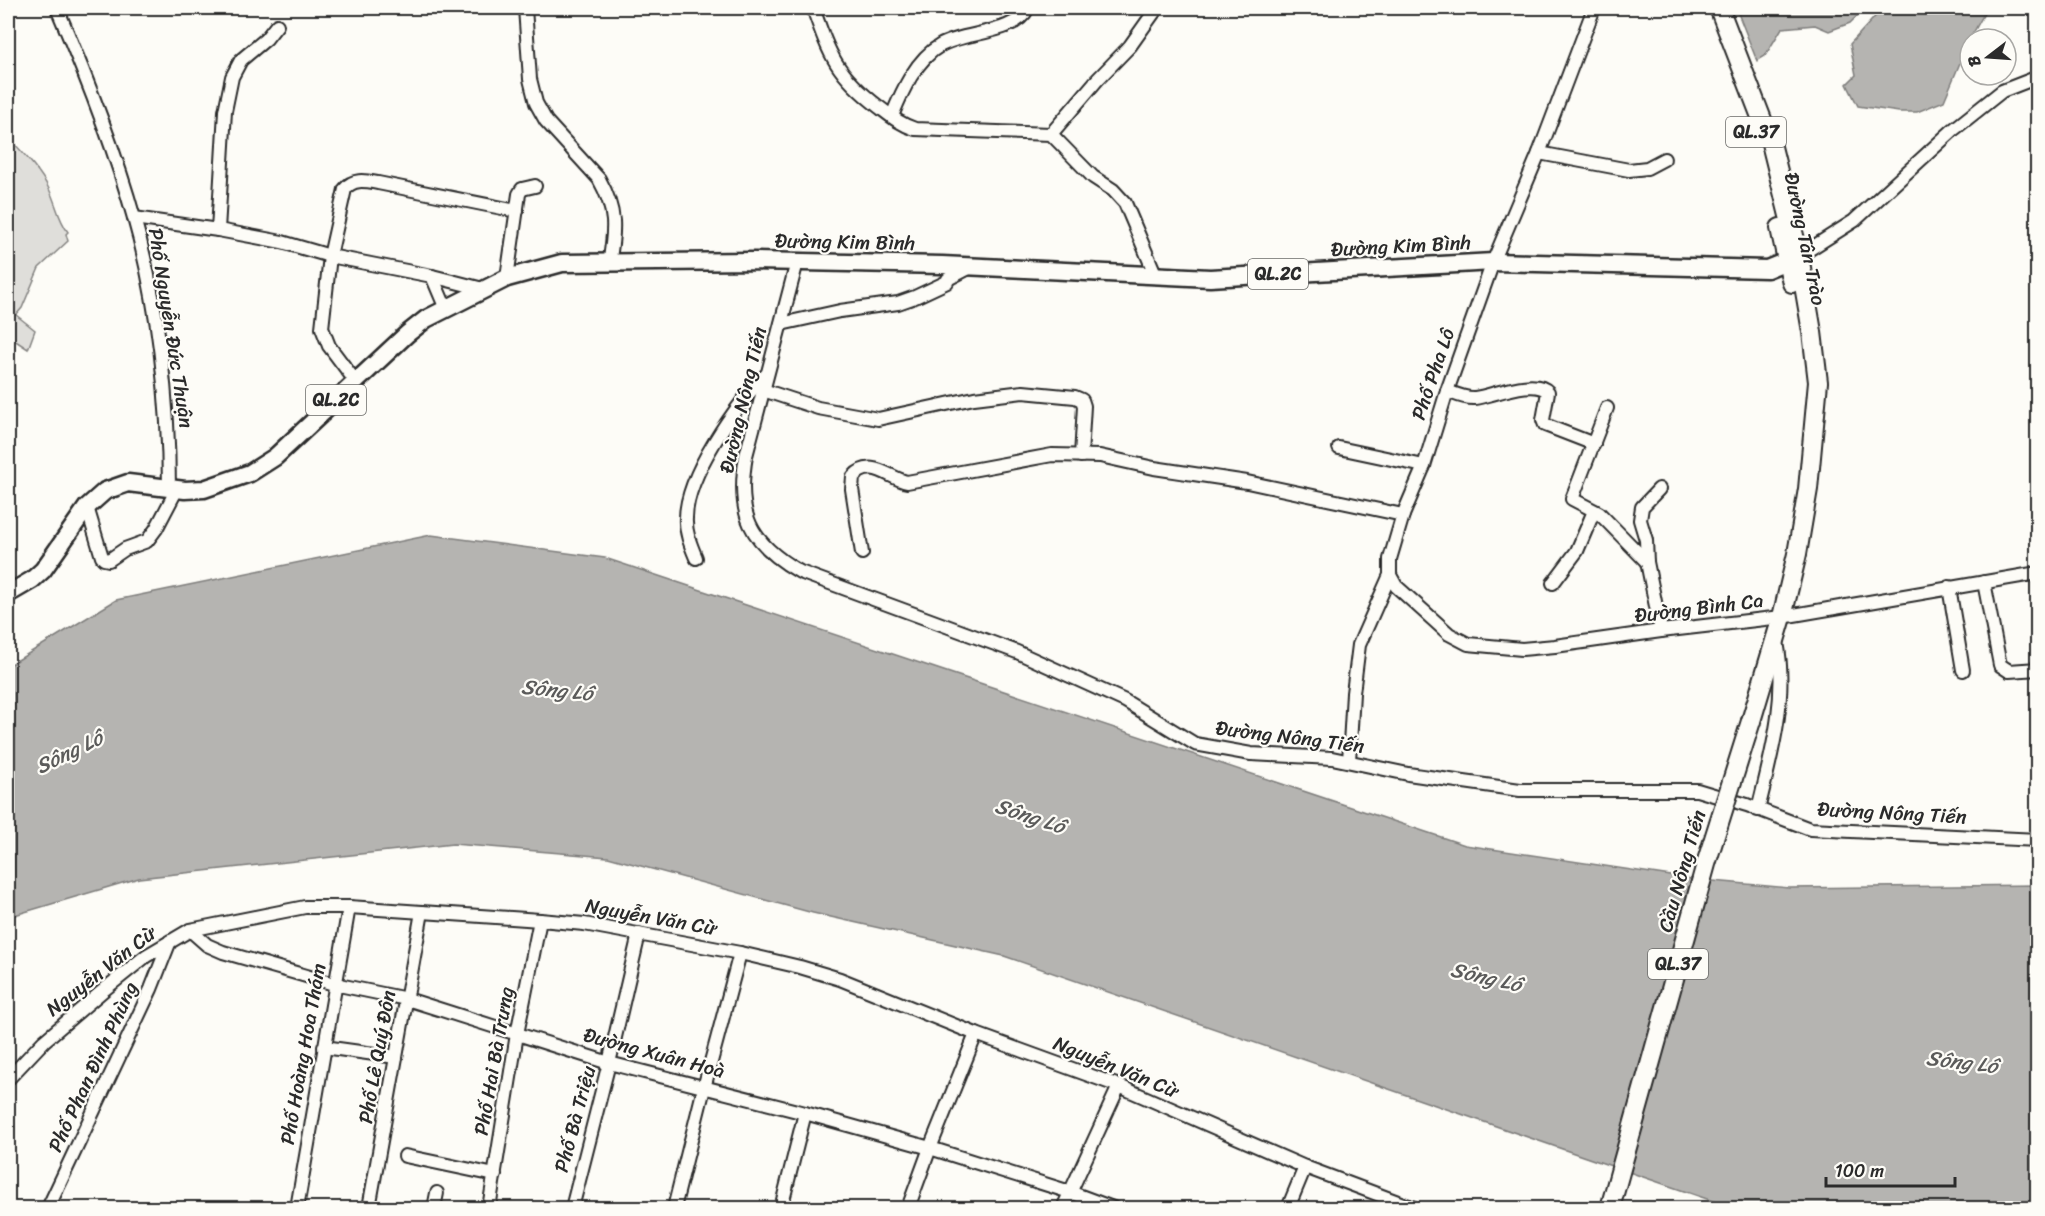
<svg xmlns="http://www.w3.org/2000/svg" width="2045" height="1216" viewBox="0 0 2045 1216" font-family="Sriracha,sans-serif">
	<style>
		.green { fill: #dfdeda; stroke: #858482; stroke-width: 1.5 }
		.water { fill: #b5b4b1; stroke: #7e7d7b; stroke-width: 1.5 }
		.lines { fill: none; stroke-linecap: round; stroke-linejoin: round }
		.minor-casing { stroke: #2b2b2b; stroke-width: 16 }
		.major-casing { stroke: #2b2b2b; stroke-width: 21 }
		.highway-casing { stroke: #2b2b2b; stroke-width: 22 }
		.minor { stroke: #fdfcf7; stroke-width: 12 }
		.major { stroke: #fdfcf7; stroke-width: 16 }
		.highway { stroke: #fdfcf7; stroke-width: 18 }
		.highway-bridge-casing { stroke: #2b2b2b; stroke-width: 22; stroke-linecap: butt }
		.highway-bridge { stroke: #fdfcf7; stroke-width: 18 }
		.labels { text-anchor: middle; dominant-baseline: central; stroke-width: 4.5; stroke-linejoin: round; paint-order: stroke }
		.shield { fill: #fdfcf7; stroke: #6a6a68; stroke-width: 1.5 }
		.shield-label { font-size: 18px; font-weight: bold; fill: #2b2b2b }
		.street-label { font-size: 20px; fill: #2b2b2b; stroke: #fdfcf7 }
		.water-label { font-size: 21px; font-style: italic; fill: #5b5b5a; stroke: #fdfcf7 }
	</style>
	<rect width="100%" height="100%" fill="#fdfcf7"/>
	<filter id="ink" filterUnits="userSpaceOnUse"><feTurbulence type="fractalNoise" baseFrequency=".0167" numOctaves="2"/><feDisplacementMap in="SourceGraphic" scale="12" xChannelSelector="R" yChannelSelector="G"/><feConvolveMatrix kernelMatrix="1 2 1 2 8 2 1 2 1" color-interpolation-filters="sRGB"/></filter>
	<g filter="url(#ink)">
		<path class="green" d="M 8,137 C 22,152 40,170 49,189 C 56,203 58,219 68,232 L 66,234 L 68,241 L 39,268 L 22,308 L 16,315 L 35,330 L 28,349 L 8,336 Z"/>
		<g class="water">
			<path d="M 1736,8 L 1865,8 L 1850,23 L 1829,31 L 1815,25 L 1782,28 L 1765,56 L 1757,61 Z"/>
			<path d="M 1883,8 L 1987,8 L 1970,39 L 1944,101 L 1917,112 L 1899,112 L 1858,106 L 1847,84 L 1856,75 L 1850,44 Z"/>
			<path d="M 431,535 L 605,558 L 1465,845 L 1691,879 L 1789,888 L 2037,885 L 2037,1208 L 1733,1208 L 1004,956 L 813,913 L 608,857 L 453,844 L 139,878 L 8,917 L 8,666 L 116,600 Z"/>
		</g>
		<g class="lines">
			<defs>
				<g id="minor">
					<path d="M 57,8 C 86,76 114,146 134,218 C 158,302 169,401 169,489"/>
					<path d="M 525,8 L 530,79 L 536,103 L 546,121 L 599,179 C 617,211 615,230 609,264"/>
					<path d="M 813,8 C 830,56 836,74 879,107 C 892,117 900,124 915,129 L 1051,134 L 1093,177 L 1113,190 L 1125,203 L 1156,276"/>
					<path d="M 892,116 C 902,91 916,59 941,45 C 966,31 1015,35 1028,8"/>
					<path d="M 1051,134 L 1097,80 L 1130,46 L 1157,8"/>
					<path d="M 1539,153 L 1629,170 L 1647,168 L 1664,159"/>
					<path d="M 134,218 L 218,230 L 282,242 L 330,256 L 432,276 L 483,289"/>
					<path d="M 218,230 L 225,111 L 232,77 L 241,60 L 266,39 L 277,25"/>
					<path d="M 1799,256 L 1854,221 L 1953,130 L 2002,91 L 2038,77"/>
					<path d="M 797,262 L 746,456 C 736,513 749,543 800,572 L 1017,652 L 1125,701 L 1195,744 L 1251,754 L 1332,758 L 1408,774 L 1520,790 L 1697,790 L 1747,805 L 1810,829 L 2038,840"/>
					<path d="M 432,276 L 446,309"/>
					<path d="M 507,278 L 519,194 L 522,189 L 535,186"/>
					<path d="M 781,324 L 840,311 L 898,303 L 915,297 L 947,282 L 948,279 L 971,267"/>
					<path d="M 356,382 L 329,346 L 322,328 L 330,256 L 345,189 C 353,178 366,181 378,183 L 517,211"/>
					<path d="M 763,390 L 818,408 L 878,419 L 974,398 L 1023,392 L 1075,397 L 1082,400 L 1084,406 L 1081,456"/>
					<path d="M 1447,391 C 1455,394 1466,399 1475,398 C 1492,396 1535,377 1548,392 L 1543,420 L 1545,425 L 1594,444"/>
					<path d="M 1607,408 L 1572,499 L 1599,513 L 1647,562"/>
					<path d="M 1339,448 L 1424,466"/>
					<path d="M 1659,489 L 1642,507 L 1640,520 L 1646,540 L 1647,562 L 1661,631"/>
					<path d="M 87,507 L 102,557 L 104,559 L 109,560 L 125,549 L 147,541 L 156,529 L 177,489"/>
					<path d="M 862,553 L 852,489 L 853,477 C 871,457 889,478 907,482 L 1052,455 L 1100,456 L 1154,468 L 1247,482 L 1403,515"/>
					<path d="M 696,558 C 691,546 685,532 686,518 C 686,476 736,404 766,375"/>
					<path d="M 1390,575 L 1396,586 L 1449,634 L 1468,644 L 1522,649 L 1555,646 L 1661,631 L 1782,617 L 2038,573"/>
					<path d="M 1984,582 L 2000,665 L 2009,671 L 2038,669"/>
					<path d="M 1553,583 L 1577,551 L 1594,511"/>
					<path d="M 1949,587 L 1963,670"/>
					<path d="M 1349,761 L 1353,693 L 1359,645 L 1390,575 L 1390,559 L 1403,515 L 1424,466 L 1447,391 L 1493,262 L 1539,153 L 1594,8"/>
					<path d="M 1758,810 C 1771,756 1788,698 1777,642"/>
					<path d="M 190,930 L 207,945 L 223,952 L 334,984 L 407,999 L 609,1063 L 805,1113 L 930,1148 L 1070,1192 L 1113,1208"/>
					<path d="M 324,1047 L 396,1057"/>
					<path d="M 8,1079 L 44,1041 L 105,989 L 146,956 L 190,930 L 305,907 L 349,907 L 540,920 L 584,924 L 740,953 L 800,967 L 840,979 L 976,1034 L 1119,1086 L 1305,1167 L 1414,1208"/>
					<path d="M 405,1156 L 495,1175"/>
					<path d="M 48,1208 L 151,989 L 170,941"/>
					<path d="M 297,1208 L 349,907"/>
					<path d="M 369,1208 L 422,912"/>
					<path d="M 434,1208 L 437,1193"/>
					<path d="M 489,1208 L 517,1034 L 540,920"/>
					<path d="M 572,1208 L 609,1063 L 639,934"/>
					<path d="M 674,1208 L 704,1088 L 740,953"/>
					<path d="M 781,1208 L 805,1113"/>
					<path d="M 908,1208 L 930,1148 L 976,1034"/>
					<path d="M 1063,1208 L 1119,1086"/>
					<path d="M 1288,1208 L 1305,1167"/>
				</g>
				<path id="major" d="M 8,594 L 32,580 L 43,570 L 87,507 L 105,491 L 128,483 L 185,490 L 204,489 L 250,473 L 275,457 L 407,334 L 426,319 L 507,278 L 562,263 L 754,261 L 942,265 L 1210,278 L 1493,262 L 1767,269 L 1799,256"/>
				<g id="highway">
					<path d="M 1719,8 L 1771,143 L 1799,256 L 1812,332 L 1818,382 L 1808,489 L 1797,554 L 1782,617 L 1751,721"/>
					<path d="M 1780,228 L 1792,283"/>
				</g>
			</defs>
			<use href="#minor" class="minor-casing"/>
			<use href="#major" class="major-casing"/>
			<use href="#highway" class="highway-casing"/>
			<use href="#minor" class="minor"/>
			<use href="#major" class="major"/>
			<use href="#highway" class="highway"/>
			<defs>
				<path id="highway-bridge" d="M 1610,1208 L 1706,864 L 1751,721"/>
			</defs>
			<use href="#highway-bridge" class="highway-bridge-casing"/>
			<use href="#highway-bridge" class="highway-bridge"/>
		</g>
	</g>
	<g class="labels">
		<g class="shield">
			<rect x="1726" y="117" width="60" height="30" rx="4.5"/>
			<rect x="1248" y="259" width="60" height="30" rx="4.5"/>
			<rect x="306" y="385" width="60" height="30" rx="4.5"/>
			<rect x="1648" y="949" width="60" height="30" rx="4.5"/>
		</g>
		<g class="shield-label">
			<text x="1756" y="132">QL.37</text>
			<text x="1278" y="274">QL.2C</text>
			<text x="336" y="400">QL.2C</text>
			<text x="1678" y="964">QL.37</text>
		</g>
		<g class="street-label">
			<text transform="translate(1805 239) rotate(78)">Đường Tân Trào</text>
			<text transform="translate(845 242) rotate(1)">Đường Kim Bình</text>
			<text transform="translate(1401 246) rotate(-3)">Đường Kim Bình</text>
			<text transform="translate(171 328) rotate(81)">Phố Nguyễn Đức Thuận</text>
			<text transform="translate(1433 374) rotate(-71)">Phố Pha Lô</text>
			<text transform="translate(743 400) rotate(-77)">Đường Nông Tiến</text>
			<text transform="translate(1699 608) rotate(-7)">Đường Bình Ca</text>
			<text transform="translate(1290 737) rotate(7)">Đường Nông Tiến</text>
			<text transform="translate(1892 813) rotate(3)">Đường Nông Tiến</text>
			<text transform="translate(1682 871) rotate(-74)">Cầu Nông Tiến</text>
			<text transform="translate(651 917) rotate(10)">Nguyễn Văn Cừ</text>
			<text transform="translate(101 971) rotate(-38)">Nguyễn Văn Cừ</text>
			<text transform="translate(654 1053) rotate(15)">Đường Xuân Hoà</text>
			<text transform="translate(303 1054) rotate(-80)">Phố Hoàng Hoa Thám</text>
			<text transform="translate(377 1057) rotate(-80)">Phố Lê Quý Đôn</text>
			<text transform="translate(494 1061) rotate(-80)">Phố Hai Bà Trưng</text>
			<text transform="translate(93 1067) rotate(-65)">Phố Phan Đình Phùng</text>
			<text transform="translate(1116 1067) rotate(22)">Nguyễn Văn Cừ</text>
			<text transform="translate(575 1119) rotate(-75)">Phố Bà Triệu</text>
		</g>
		<g class="water-label">
			<text transform="translate(557 690) rotate(6)">Sông Lô</text>
			<text transform="translate(69 752) rotate(-26)">Sông Lô</text>
			<text transform="translate(1030 816) rotate(18)">Sông Lô</text>
			<text transform="translate(1486 977) rotate(13)">Sông Lô</text>
			<text transform="translate(1962 1062) rotate(7)">Sông Lô</text>
		</g>
	</g>
	<rect width="2045" height="1216" fill="none" stroke="#fdfcf7" stroke-width="30"/>
	<rect x="15" y="15" width="2015" height="1186" fill="none" stroke="#2b2b2b" stroke-width="2" filter="url(#ink)"/>
	<g transform="translate(1988 57) rotate(253)"><circle r="28" fill="#fdfcf7" stroke="#a9a8a5" stroke-width="1.5"/>
	<path d="M0-4.5L10 22L0 15L-10 22Z" fill="#2b2b2b"/>
	<text y="-9" font-size="16" font-weight="bold" text-anchor="middle" fill="#2b2b2b">B</text>
	</g>
	<path d="M1826 1177v9h129v-9" fill="none" stroke="#2b2b2b" stroke-width="3"/>
	<text x="1835" y="1177" font-size="18" fill="#2b2b2b" stroke="#fdfcf7" stroke-width="4.5" paint-order="stroke">100 m</text>
</svg>
